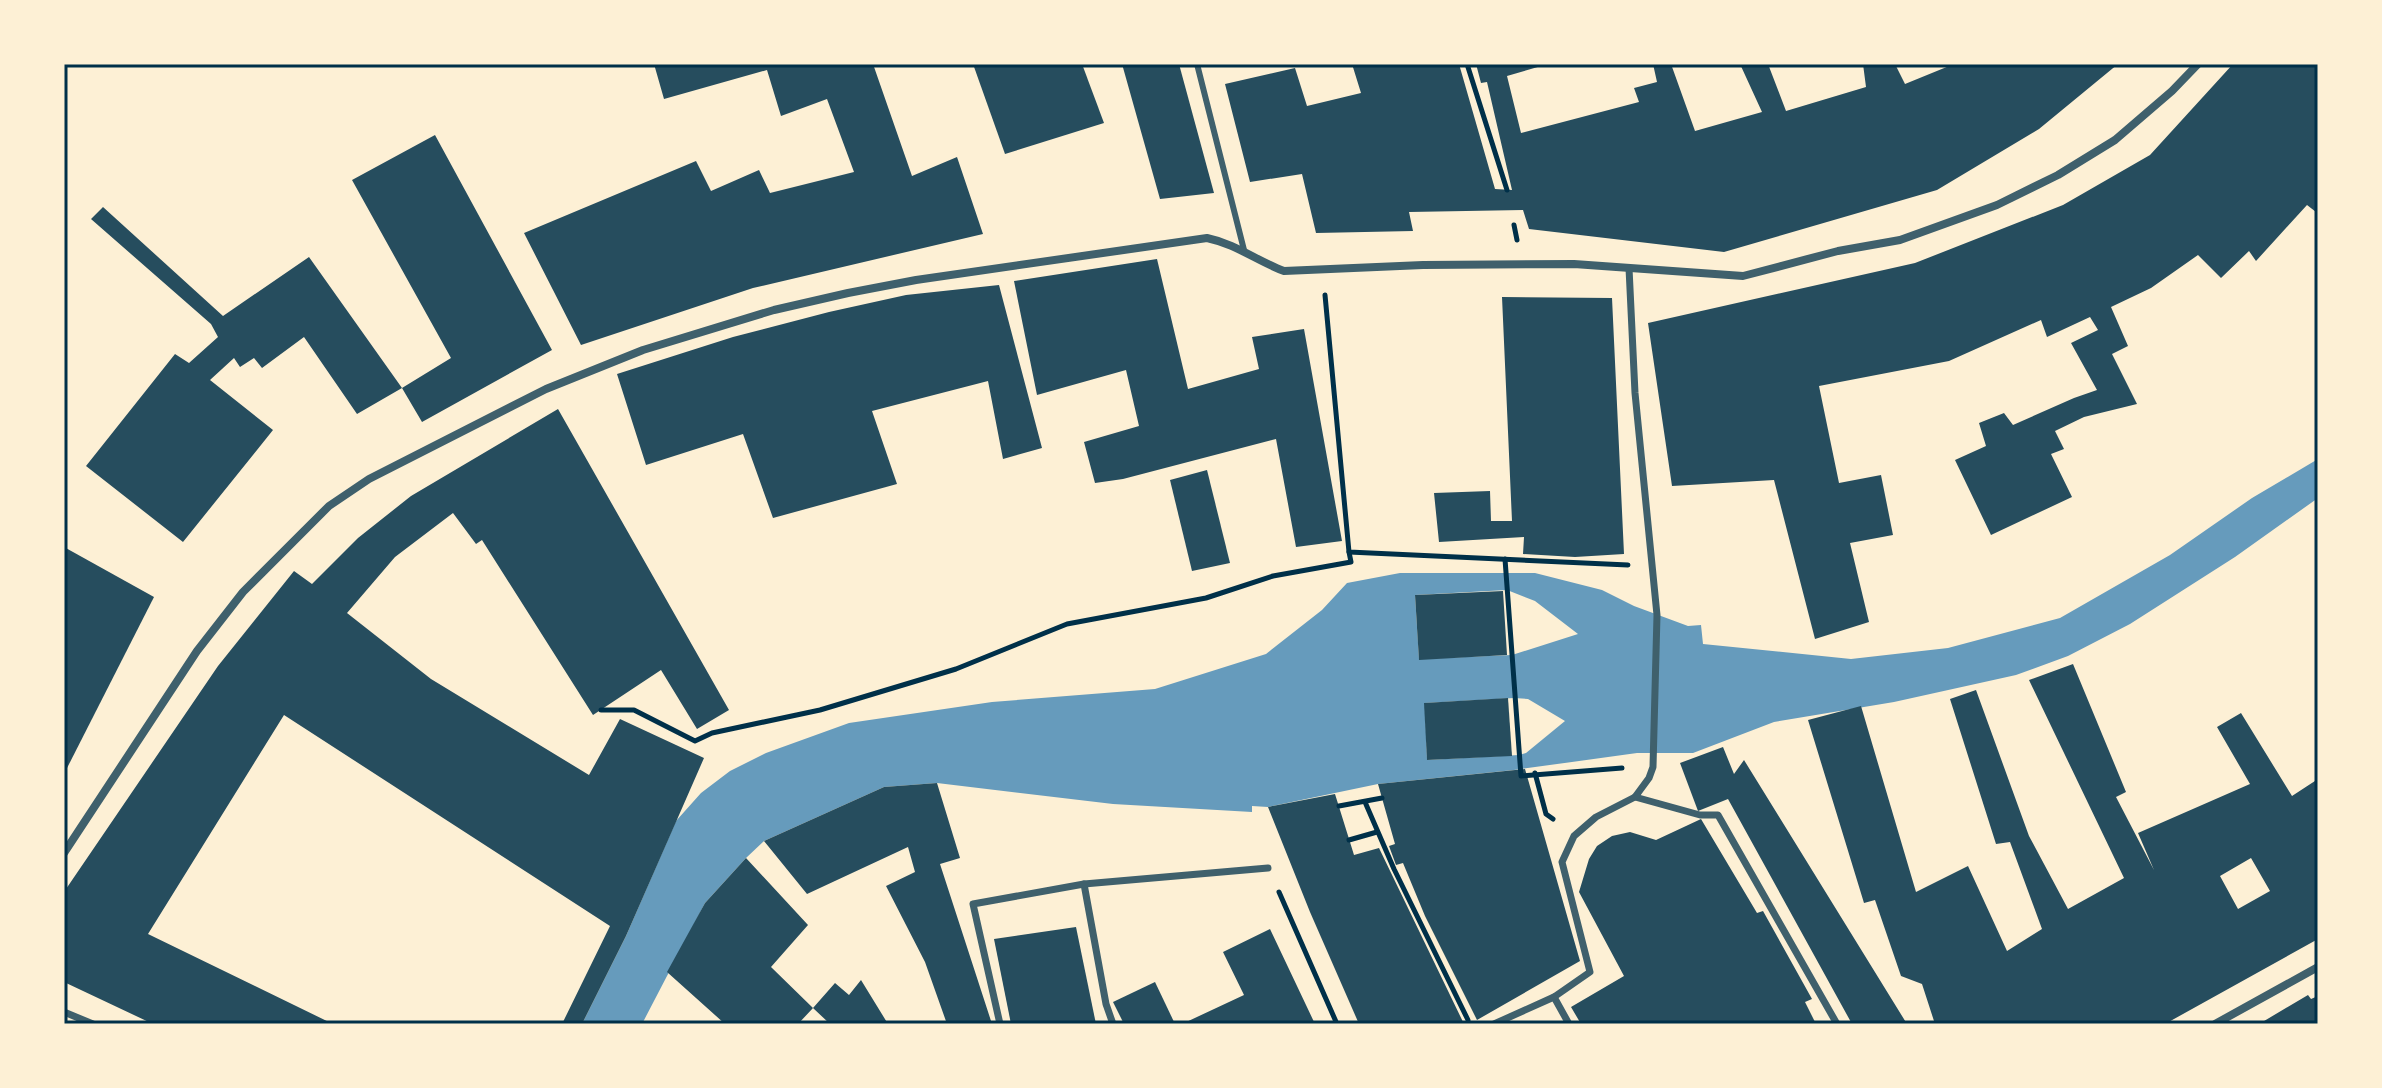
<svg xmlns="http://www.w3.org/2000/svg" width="2382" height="1088" viewBox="0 0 2382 1088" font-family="Rubik,sans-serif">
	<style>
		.water { fill: #669bbc; fill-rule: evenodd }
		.building { fill: #264d5e; fill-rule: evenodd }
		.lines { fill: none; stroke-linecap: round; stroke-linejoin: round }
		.path { stroke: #003049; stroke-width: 5 }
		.service { stroke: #3f606c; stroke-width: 6 }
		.pedestrian { stroke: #3f606c; stroke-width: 7 }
		.minor { stroke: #3f606c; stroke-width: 8 }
		.neatline { fill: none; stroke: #003049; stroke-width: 3 }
	</style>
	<rect width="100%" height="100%" fill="#fdf0d5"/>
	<path class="water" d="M 2318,459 L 2318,498 L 2235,557 L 2130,624 L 2068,656 L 2016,675 L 1894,702 L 1774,722 L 1693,753 L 1637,753 L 1514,770 L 1378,784 L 1268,807 L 1252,806 L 1252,812 L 1113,804 L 937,783 L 884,787 L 764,841 L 746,858 L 705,903 L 642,1024 L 582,1024 L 626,936 L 676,821 L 701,793 L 730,771 L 766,753 L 849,723 L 992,702 L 1155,689 L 1266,654 L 1322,610 L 1347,583 L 1400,573 L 1535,573 L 1602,590 L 1634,606 L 1688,626 L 1701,625 L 1703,644 L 1851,659 L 1948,648 L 2060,618 L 2170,555 L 2252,498 ZM 1507,590 L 1535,601 L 1578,634 L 1512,655 L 1419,659 L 1415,595 ZM 1514,698 L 1528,699 L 1565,721 L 1526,753 L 1519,755 L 1427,760 L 1425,703 Z"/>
	<g class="building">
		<path d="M 654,64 L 873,64 L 912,176 L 957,157 L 983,234 L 753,288 L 581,345 L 524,233 L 696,161 L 711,191 L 759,170 L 770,193 L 854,172 L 827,99 L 781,116 L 767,70 L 664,99 Z"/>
		<path d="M 973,64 L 1082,64 L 1104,123 L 1005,154 Z"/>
		<path d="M 1122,64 L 1179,64 L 1214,193 L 1160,199 Z"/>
		<path d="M 1352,64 L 1459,64 L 1495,189 L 1512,190 L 1487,82 L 1481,83 L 1476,64 L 1548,64 L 1507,76 L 1521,133 L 1639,102 L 1634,88 L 1657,82 L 1653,64 L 1671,64 L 1695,131 L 1762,112 L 1740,64 L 1768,64 L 1786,111 L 1866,87 L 1863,64 L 1895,64 L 1905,84 L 1954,64 L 2118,64 L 2039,129 L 1937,190 L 1724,252 L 1529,229 L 1523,210 L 1409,212 L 1413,231 L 1316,233 L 1302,174 L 1250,182 L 1225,84 L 1295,68 L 1307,106 L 1361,93 Z"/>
		<path d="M 2233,64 L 2318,64 L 2316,212 L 2307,205 L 2256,261 L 2249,251 L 2221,278 L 2198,255 L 2151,288 L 2111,307 L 2128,346 L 2112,354 L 2137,404 L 2084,417 L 2055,431 L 2064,449 L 2051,454 L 2072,497 L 1991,535 L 1955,460 L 1986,446 L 1979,423 L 2004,413 L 2013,425 L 2074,398 L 2097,390 L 2071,343 L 2098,330 L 2090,317 L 2047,337 L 2041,320 L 1949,361 L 1819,386 L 1839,483 L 1881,475 L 1893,535 L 1850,543 L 1869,622 L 1815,639 L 1774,480 L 1672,486 L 1648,323 L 1915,263 L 2063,205 L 2150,155 Z"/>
		<path d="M 435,135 L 552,350 L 422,422 L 402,388 L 451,358 L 352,180 Z"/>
		<path d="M 103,207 L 223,316 L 309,257 L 402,388 L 357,414 L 304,337 L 262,368 L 254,358 L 240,367 L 234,358 L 210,380 L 273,430 L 183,542 L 86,466 L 175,354 L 189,363 L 218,337 L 211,324 L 91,219 Z"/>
		<path d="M 1157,259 L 1188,389 L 1259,369 L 1252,337 L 1304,329 L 1342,541 L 1296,547 L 1276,439 L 1123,479 L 1095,483 L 1084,442 L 1139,426 L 1126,370 L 1037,395 L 1014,281 Z"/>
		<path d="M 999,285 L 1042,448 L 1003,459 L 988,381 L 872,411 L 897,484 L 773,518 L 743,434 L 646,465 L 617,374 L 733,337 L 829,312 L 906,295 Z"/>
		<path d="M 1502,297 L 1612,298 L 1624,554 L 1575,557 L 1523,554 L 1524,537 L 1439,542 L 1434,493 L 1490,491 L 1491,521 L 1512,521 Z"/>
		<path d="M 558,409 L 729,710 L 697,729 L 661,670 L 593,715 L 482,540 L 476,544 L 453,513 L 395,557 L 347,613 L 431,679 L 589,775 L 620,719 L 704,758 L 626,936 L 582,1024 L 562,1024 L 610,926 L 284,715 L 148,934 L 333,1024 L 153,1024 L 64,982 L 66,889 L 218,666 L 294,571 L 312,584 L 358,538 L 411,496 Z"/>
		<path d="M 1207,470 L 1230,563 L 1192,571 L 1170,480 Z"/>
		<path d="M 64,547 L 154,597 L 64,774 Z"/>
		<path d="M 1503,591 L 1507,655 L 1419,660 L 1415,595 Z"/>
		<path d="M 2073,664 L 2126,792 L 2116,797 L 2154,870 L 2138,833 L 2250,784 L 2217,727 L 2241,713 L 2292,796 L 2318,779 L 2318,939 L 2165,1024 L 1928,1024 L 1934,1021 L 1922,984 L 1901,976 L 1875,900 L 1864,903 L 1808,720 L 1861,706 L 1916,892 L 1968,866 L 2007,951 L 2042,929 L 2010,842 L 1996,844 L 1950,699 L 1976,690 L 2029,836 L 2068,909 L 2124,878 L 2029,680 ZM 2251,858 L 2270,891 L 2238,909 L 2220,876 Z"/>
		<path d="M 1508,698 L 1512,756 L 1427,760 L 1424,703 Z"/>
		<path d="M 1723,747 L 1734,774 L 1744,760 L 1907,1024 L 1852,1024 L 1728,799 L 1698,811 L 1680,763 Z"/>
		<path d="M 1525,769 L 1580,961 L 1477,1020 L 1425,916 L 1403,863 L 1396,865 L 1389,846 L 1395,844 L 1378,784 Z"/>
		<path d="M 937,783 L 960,858 L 940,864 L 992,1024 L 947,1024 L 925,962 L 886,886 L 915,872 L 908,847 L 807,894 L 764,841 L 884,787 Z"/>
		<path d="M 1335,794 L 1354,855 L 1379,848 L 1464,1024 L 1359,1024 L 1310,912 L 1268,807 Z"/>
		<path d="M 1701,819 L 1757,913 L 1763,911 L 1812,999 L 1805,1002 L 1816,1024 L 1581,1024 L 1571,1007 L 1624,976 L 1579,892 L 1589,859 L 1597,846 L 1612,836 L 1630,832 L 1656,840 Z"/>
		<path d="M 746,858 L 808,925 L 771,967 L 813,1008 L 835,983 L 849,995 L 861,980 L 888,1024 L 830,1024 L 813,1008 L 798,1024 L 725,1024 L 667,972 L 705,903 Z"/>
		<path d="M 1076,927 L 1096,1024 L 1011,1024 L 994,939 Z"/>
		<path d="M 1270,929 L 1315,1024 L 1182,1024 L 1244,995 L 1223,952 Z"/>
		<path d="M 1155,982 L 1175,1024 L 1124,1024 L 1113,1002 Z"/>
		<path d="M 2308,995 L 2311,999 L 2318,996 L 2318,1024 L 2259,1024 Z"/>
	</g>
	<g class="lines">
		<g class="path">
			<path d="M 1467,64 L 1507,190"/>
			<path d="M 1514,225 L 1517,240"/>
			<path d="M 1325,295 L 1349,552 L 1628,565"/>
			<path d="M 1505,559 L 1521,776 L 1622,768"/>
			<path d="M 601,710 L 634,710 L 695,741 L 712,733 L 820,710 L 956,669 L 1067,624 L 1206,598 L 1273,576 L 1351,562 L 1349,552"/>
			<path d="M 1535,773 L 1546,814 L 1553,819"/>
			<path d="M 1365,802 L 1394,869 L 1468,1020"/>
			<path d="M 1339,806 L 1382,798"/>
			<path d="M 1349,840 L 1377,832"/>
			<path d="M 1279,892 L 1337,1024"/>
		</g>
		<path class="service" d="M 1197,64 L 1244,250"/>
		<g class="pedestrian">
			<path d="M 1635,797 L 1700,815 L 1718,815 L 1837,1024"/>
			<path d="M 1084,884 L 1106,1004 L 1113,1024"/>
			<path d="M 1554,997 L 1569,1024"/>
			<path d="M 64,1012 L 93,1024"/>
			<path d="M 1000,1024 L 973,904 L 1084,884 L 1268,868"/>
			<path d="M 1494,1024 L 1554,997 L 1590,972 L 1562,862 L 1574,836 L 1596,817 L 1635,797 L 1649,778 L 1653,767 L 1657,615 L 1635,393 L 1629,268"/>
		</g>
		<g class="minor">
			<path d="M 64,853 L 197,651 L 243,592 L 329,506 L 369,479 L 546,389 L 643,350 L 774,310 L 848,293 L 916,280 L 1207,238 C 1236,244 1257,261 1284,271 L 1423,265 L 1574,264 L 1743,276 L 1838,251 L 1900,240 L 1997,205 L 2058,175 L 2115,140 L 2172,91 L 2198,64"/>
			<path d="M 2215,1024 L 2318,967"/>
		</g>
	</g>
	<rect width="2382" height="1088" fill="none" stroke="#fdf0d5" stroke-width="132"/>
	<rect x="66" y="66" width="2250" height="956" class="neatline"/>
</svg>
